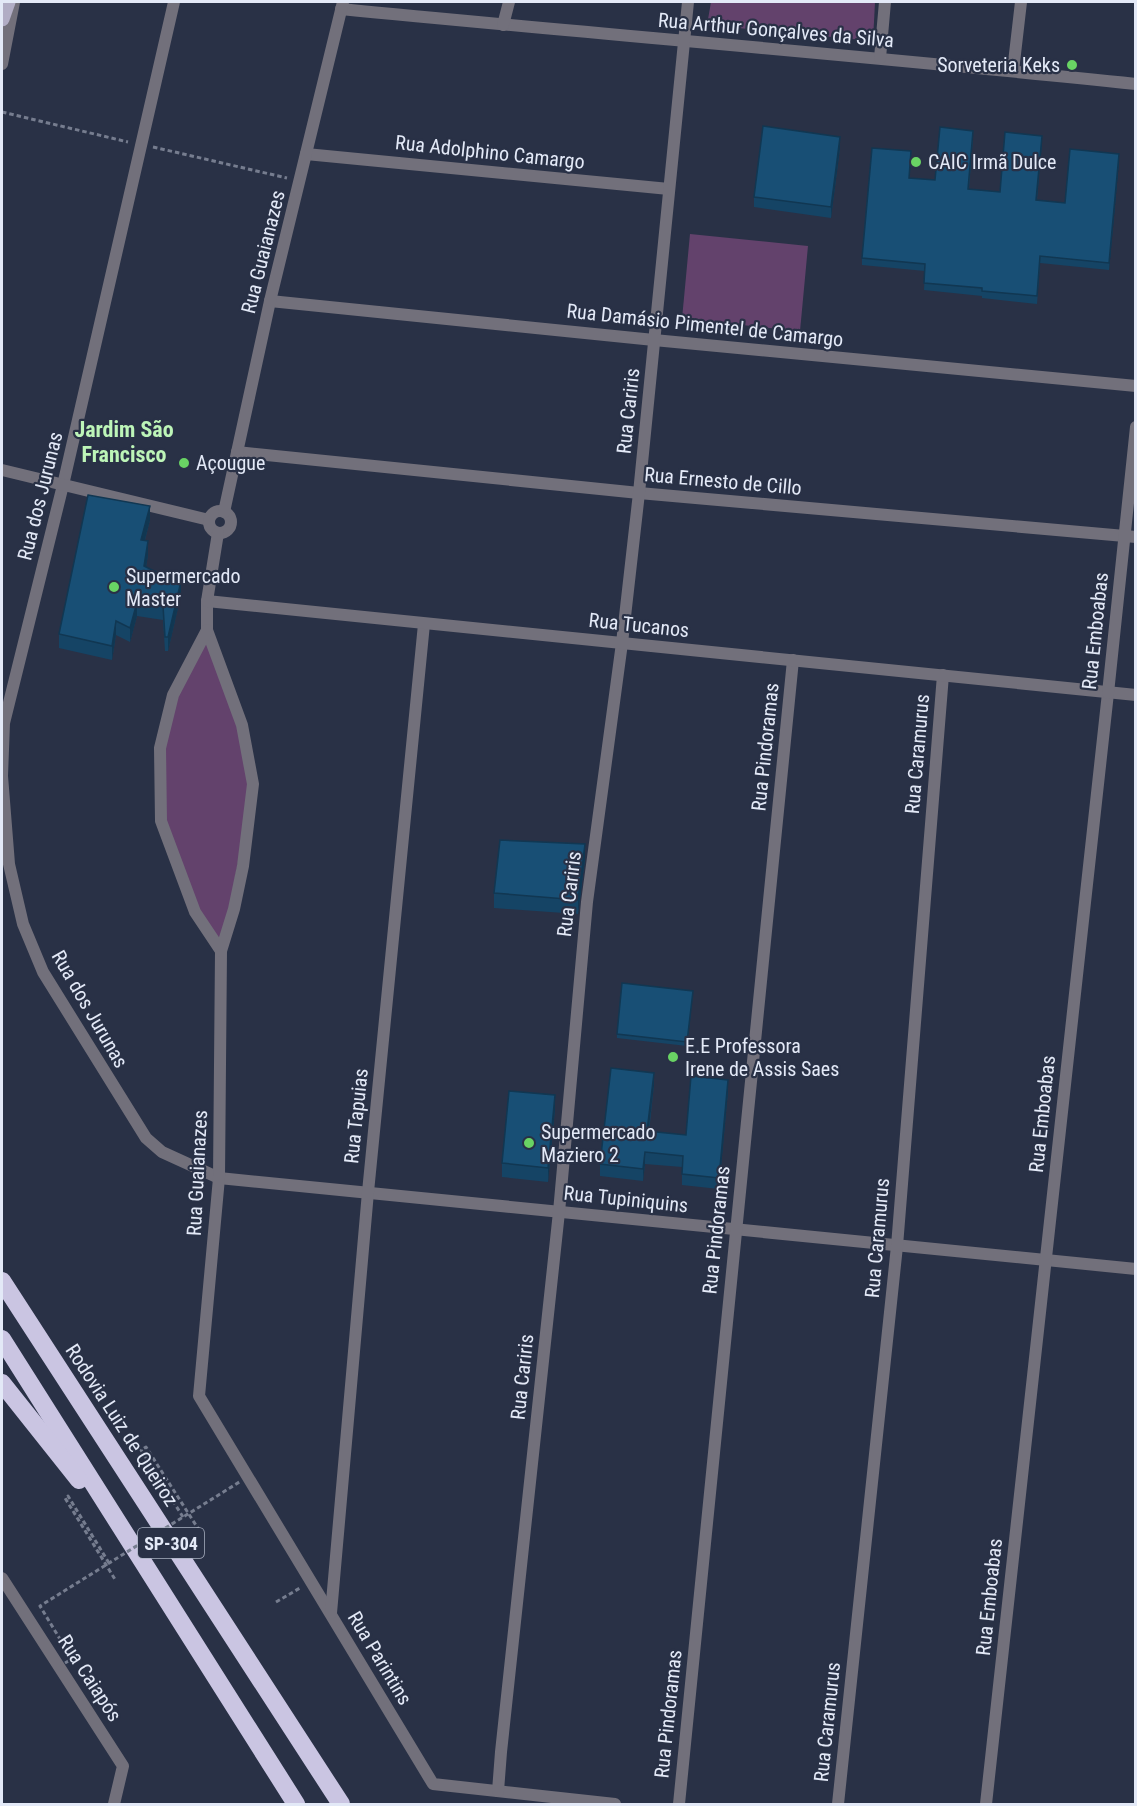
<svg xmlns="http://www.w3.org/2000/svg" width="1137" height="1806" viewBox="0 0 1137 1806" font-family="'Roboto Condensed',sans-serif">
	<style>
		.green { fill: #63426c }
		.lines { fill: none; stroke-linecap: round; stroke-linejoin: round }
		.path { stroke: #767d8f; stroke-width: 3; stroke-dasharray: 4.5 3; stroke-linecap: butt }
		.minor { stroke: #72707b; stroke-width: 12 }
		.tertiary { stroke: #72707b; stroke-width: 12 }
		.primary { stroke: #b1adc5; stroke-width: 15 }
		.motorway { stroke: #cac5e2; stroke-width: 18 }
		.path-bridge { stroke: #767d8f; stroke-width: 3; stroke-dasharray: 4.5 3; stroke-linecap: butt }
		.wall { fill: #154465 }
		.shaded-wall { fill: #113752 }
		.building { fill: #184f75; stroke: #113752; stroke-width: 1.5 }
		.poi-dot { fill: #69d464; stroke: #293146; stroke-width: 2 }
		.labels { text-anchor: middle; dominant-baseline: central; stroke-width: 4.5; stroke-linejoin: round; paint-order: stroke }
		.shield { fill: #293146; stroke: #abb2c2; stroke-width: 1.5 }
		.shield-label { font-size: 18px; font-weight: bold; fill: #e3e9f7 }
		.street-label { font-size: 20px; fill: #e3e9f7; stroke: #293146 }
		.poi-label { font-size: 20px; fill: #e3e9f7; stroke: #293146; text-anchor: start }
		.quarter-label { font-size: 22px; font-weight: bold; fill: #bdf5b8; stroke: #293146 }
	</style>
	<rect width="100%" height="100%" fill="#293146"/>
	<g class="green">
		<path d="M 711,2 L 875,2 L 873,41 L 707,25 Z"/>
		<path d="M 690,234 L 808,246 L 800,331 L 682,319 Z"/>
		<path d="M 207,630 L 242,725 L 253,784 L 221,951 L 195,912 L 161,821 L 160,748 L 173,695 Z"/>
	</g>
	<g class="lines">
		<g class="path">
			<path d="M 2,112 L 128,142"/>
			<path d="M 153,147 L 287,178"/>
			<path d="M 183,1517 L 141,1450 L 146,1447 L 199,1530"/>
			<path d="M 109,1563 L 68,1496 L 65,1498 L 116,1581"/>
			<path d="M 276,1602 L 300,1588"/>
		</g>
		<g class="minor">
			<path d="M 174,2 L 63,485 L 4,723 L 2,776 L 9,864 L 23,924 L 43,972 L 146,1138 L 162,1152 L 219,1178 L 1136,1269"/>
			<path d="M 341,9 C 606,35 871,56 1136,84"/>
			<path d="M 503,25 L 509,2"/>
			<path d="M 880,58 L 885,2"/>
			<path d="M 1013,71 L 1021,2"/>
			<path d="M 306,154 L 669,189"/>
			<path d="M 270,301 L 654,340 L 1136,386"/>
			<path d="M 237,452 L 639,493 L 1136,537"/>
			<path d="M 207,601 L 207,630 L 242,725 L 253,784 L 243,866 L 234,909 L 221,951 L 219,1178 L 199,1396 L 433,1784 L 615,1804"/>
			<path d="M 207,630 L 173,695 L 160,748 L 161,821 L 195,912 L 221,951"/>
			<path d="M 2,1578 L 123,1766 L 114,1804"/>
			<path d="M 331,1613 L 368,1192 L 424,624"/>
			<path d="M 498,1791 L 501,1752 L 559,1212 L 587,902 L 622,643 L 639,493 L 688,2"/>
			<path d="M 679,1804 L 793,660"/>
			<path d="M 838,1804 L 897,1246 L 943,675"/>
			<path d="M 986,1804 L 1108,693"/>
		</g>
		<g class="tertiary">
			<path d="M 2,64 L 14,2"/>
			<path d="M 2,470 L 209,520"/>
			<circle cx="220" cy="522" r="11"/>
			<path d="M 224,512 L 270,301 L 343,2"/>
			<path d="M 218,533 L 207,601 L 1136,695"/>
			<path d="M 1108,693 L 1136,427"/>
		</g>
		<path class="primary" d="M 2,19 L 8,2"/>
		<g class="motorway">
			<path d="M 2,1281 L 341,1804"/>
			<path d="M 2,1339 L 296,1804"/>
			<path d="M 2,1383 L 79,1480"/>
		</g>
		<path class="path-bridge" d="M 65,1663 L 72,1659 L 40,1606 L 241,1481"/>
	</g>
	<g class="wall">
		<path d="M 973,138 L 969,189 L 1000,192 L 1042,143 L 1037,200 L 1065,203 L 1119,161 L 1109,270 L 1040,263 L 1037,304 L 982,298 L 982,296 L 924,290 L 925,271 L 862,265 L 862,258 L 911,159 L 909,178 L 935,180 Z"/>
		<path d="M 840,148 L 831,218 L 754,207 L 754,197 Z"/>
		<path d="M 150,520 L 145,540 L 148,555 L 146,567 L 181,595 L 168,651 L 165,651 L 163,620 L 137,616 L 130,642 L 116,635 L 112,660 L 59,648 L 59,634 Z"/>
		<path d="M 585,859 L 578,914 L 494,908 L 494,893 Z"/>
		<path d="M 693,994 L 687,1046 L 617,1038 L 617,1034 Z"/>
		<path d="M 654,1085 L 649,1132 L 686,1135 L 728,1091 L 719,1189 L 682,1185 L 682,1167 L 645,1164 L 643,1181 L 600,1176 L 600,1164 Z"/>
		<path d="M 555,1109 L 548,1182 L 502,1177 L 502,1163 Z"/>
	</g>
	<g class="shaded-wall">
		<path d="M 1042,136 L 1042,143 L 1036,207 L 1036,200 Z"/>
		<path d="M 840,137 L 840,148 L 831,218 L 831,207 Z"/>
		<path d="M 1119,154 L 1119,161 L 1109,270 L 1109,263 Z"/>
		<path d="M 150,506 L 150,520 L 141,554 L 141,540 Z"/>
		<path d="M 148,541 L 148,555 L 144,580 L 144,566 Z"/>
		<path d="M 181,581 L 181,595 L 168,651 L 168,637 Z"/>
		<path d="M 137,602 L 137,616 L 130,642 L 130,628 Z"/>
		<path d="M 116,621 L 116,635 L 112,660 L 112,646 Z"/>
		<path d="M 585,844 L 585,859 L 578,914 L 578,900 Z"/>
		<path d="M 654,1073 L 654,1085 L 647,1143 L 647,1131 Z"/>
		<path d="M 728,1080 L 728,1091 L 719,1189 L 719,1178 Z"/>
		<path d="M 555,1095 L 555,1109 L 548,1182 L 548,1168 Z"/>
		<path d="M 645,1152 L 645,1164 L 643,1181 L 643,1169 Z"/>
	</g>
	<g class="building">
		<path d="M 763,126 L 840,137 L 831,207 L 754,197 Z"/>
		<path d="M 940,127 L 973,131 L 968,189 L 1000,192 L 1005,132 L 1042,136 L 1036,200 L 1065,203 L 1070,149 L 1119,154 L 1109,263 L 1040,256 L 1037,296 L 982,291 L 982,288 L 924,283 L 925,264 L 862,258 L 872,148 L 911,151 L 909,178 L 935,180 Z"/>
		<path d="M 88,495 L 150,506 L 141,540 L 148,541 L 144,566 L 170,579 L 181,581 L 168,637 L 165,637 L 163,606 L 137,602 L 130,628 L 116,621 L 112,646 L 59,634 Z"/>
		<path d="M 500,840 L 585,844 L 578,900 L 494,893 Z"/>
		<path d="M 622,983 L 693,991 L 687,1042 L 617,1034 Z"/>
		<path d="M 611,1068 L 654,1073 L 647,1131 L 686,1135 L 691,1076 L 728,1080 L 719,1178 L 682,1174 L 683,1156 L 645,1152 L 643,1169 L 600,1164 Z"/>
		<path d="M 509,1091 L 555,1095 L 548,1168 L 502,1163 Z"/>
	</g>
	<g class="poi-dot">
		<circle cx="1072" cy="65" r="6"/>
		<circle cx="916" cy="162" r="6"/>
		<circle cx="184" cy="463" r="6"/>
		<circle cx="114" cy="587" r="6"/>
		<circle cx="673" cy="1057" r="6"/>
		<circle cx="529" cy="1143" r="6"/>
	</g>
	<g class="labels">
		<rect class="shield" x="138" y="1528" width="66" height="30" rx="4.5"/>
		<g class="shield-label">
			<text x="171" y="1543">SP-304</text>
		</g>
		<g class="street-label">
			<text transform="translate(776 30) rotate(5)">Rua Arthur Gonçalves da Silva</text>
			<text transform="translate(490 152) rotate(6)">Rua Adolphino Camargo</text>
			<text transform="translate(263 252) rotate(-76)">Rua Guaianazes</text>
			<text transform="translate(705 325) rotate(6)">Rua Damásio Pimentel de Camargo</text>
			<text transform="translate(628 411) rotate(-84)">Rua Cariris</text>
			<text transform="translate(723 481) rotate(5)">Rua Ernesto de Cillo</text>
			<text transform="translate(40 496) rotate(-76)">Rua dos Jurunas</text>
			<text transform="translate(639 625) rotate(6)">Rua Tucanos</text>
			<text transform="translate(1095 631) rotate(-84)">Rua Emboabas</text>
			<text transform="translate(765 747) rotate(-84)">Rua Pindoramas</text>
			<text transform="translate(917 754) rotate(-85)">Rua Caramurus</text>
			<text transform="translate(569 894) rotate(-83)">Rua Cariris</text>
			<text transform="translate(90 1009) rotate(60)">Rua dos Jurunas</text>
			<text transform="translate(1042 1114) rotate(-84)">Rua Emboabas</text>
			<text transform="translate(356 1116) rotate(-84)">Rua Tapuias</text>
			<text transform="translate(197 1173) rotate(-87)">Rua Guaianazes</text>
			<text transform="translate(626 1199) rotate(6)">Rua Tupiniquins</text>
			<text transform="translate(716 1230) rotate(-84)">Rua Pindoramas</text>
			<text transform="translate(877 1238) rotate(-85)">Rua Caramurus</text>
			<text transform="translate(522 1377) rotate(-84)">Rua Cariris</text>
			<text transform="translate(122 1425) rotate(57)">Rodovia Luiz de Queiroz</text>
			<text transform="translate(989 1597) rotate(-84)">Rua Emboabas</text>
			<text transform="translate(380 1658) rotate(59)">Rua Parintins</text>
			<text transform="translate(90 1678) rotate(57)">Rua Caiapós</text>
			<text transform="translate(668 1714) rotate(-84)">Rua Pindoramas</text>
			<text transform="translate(827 1722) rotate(-84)">Rua Caramurus</text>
		</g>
		<g class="poi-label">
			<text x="1060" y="65" text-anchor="end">Sorveteria Keks</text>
			<text x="928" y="162">CAIC Irmã Dulce</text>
			<text x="196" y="463">Açougue</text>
			<text x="126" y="576">Supermercado<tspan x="126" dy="23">Master</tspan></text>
			<text x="685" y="1046">E.E Professora<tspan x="685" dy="23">Irene de Assis Saes</tspan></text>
			<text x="541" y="1132">Supermercado<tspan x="541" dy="23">Maziero 2</tspan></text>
		</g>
		<g class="quarter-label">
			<text x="124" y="429">Jardim São<tspan x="124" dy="25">Francisco</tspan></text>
		</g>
	</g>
	<rect width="1137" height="1806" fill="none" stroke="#e3e9f7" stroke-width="6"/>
</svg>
